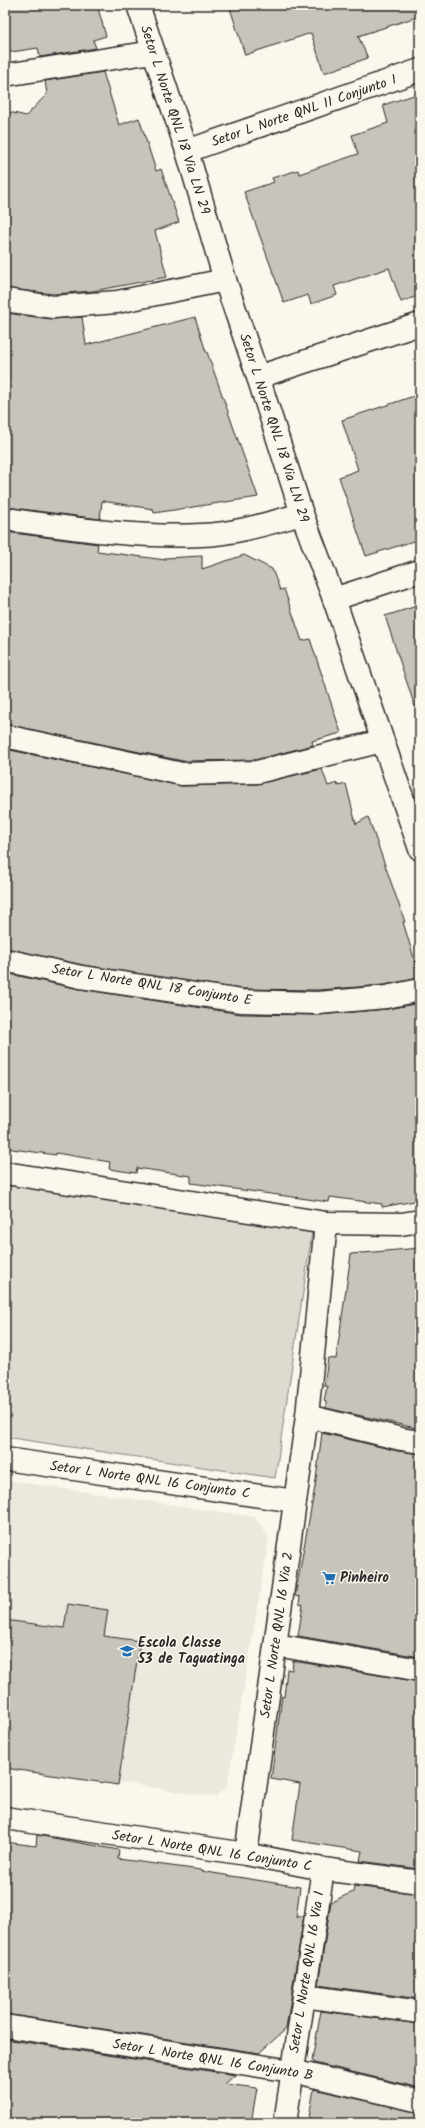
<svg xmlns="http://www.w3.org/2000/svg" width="425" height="2128" viewBox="0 0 425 2128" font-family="Kalam,sans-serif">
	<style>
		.built { fill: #ebe8de }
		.green { fill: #dddad0; stroke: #84827e }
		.building { fill: #c7c4bc; stroke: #2b2b2b }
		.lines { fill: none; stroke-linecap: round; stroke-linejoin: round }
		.street-casing { stroke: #2b2b2b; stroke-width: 25 }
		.secondary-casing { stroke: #2b2b2b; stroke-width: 25 }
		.street { stroke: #fbf7ec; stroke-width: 22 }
		.secondary { stroke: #fbf7ec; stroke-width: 22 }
		.labels { text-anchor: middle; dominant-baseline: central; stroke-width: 3; stroke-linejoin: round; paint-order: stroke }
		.street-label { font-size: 14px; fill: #2b2b2b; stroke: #fbf7ec }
		.poi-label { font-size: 14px; font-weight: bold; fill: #2b2b2b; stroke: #fbf7ec; text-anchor: start }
	</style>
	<rect width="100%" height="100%" fill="#fbf7ec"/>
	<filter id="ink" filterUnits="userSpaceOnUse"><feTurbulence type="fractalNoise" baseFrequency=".025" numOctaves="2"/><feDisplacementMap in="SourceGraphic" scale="8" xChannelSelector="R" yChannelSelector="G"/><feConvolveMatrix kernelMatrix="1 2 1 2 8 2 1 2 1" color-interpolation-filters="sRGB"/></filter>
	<g filter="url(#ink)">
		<path class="built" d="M 5,1480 L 255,1517 L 269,1538 L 227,1787 L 215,1797 L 5,1765 Z"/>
		<path class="green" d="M 5,1179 L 313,1226 L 275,1478 L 5,1437 Z"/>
		<g class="building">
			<path d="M 5,5 L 97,5 L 106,36 L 93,40 L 96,48 L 40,57 L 38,48 L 5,53 Z"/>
			<path d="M 229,5 L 420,5 L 420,16 L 358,36 L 368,58 L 324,73 L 311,33 L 245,55 Z"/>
			<path d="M 103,72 L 119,125 L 139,118 L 156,171 L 161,169 L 179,222 L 155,231 L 167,277 L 93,291 L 53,294 L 5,288 L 5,111 L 26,116 L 47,94 L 45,81 Z"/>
			<path d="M 420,93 L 420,295 L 401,302 L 389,268 L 334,286 L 337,295 L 311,304 L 308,295 L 284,303 L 244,192 L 274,182 L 272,178 L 298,170 L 299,174 L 358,154 L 352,135 L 388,123 L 383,105 Z"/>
			<path d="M 5,313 L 51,319 L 82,317 L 86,345 L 195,317 L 206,352 L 207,352 L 258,497 L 154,513 L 153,509 L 102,501 L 100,519 L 5,507 Z"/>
			<path d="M 420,394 L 420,539 L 366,556 L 339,477 L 358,470 L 342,420 Z"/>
			<path d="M 5,532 L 98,544 L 97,551 L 166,560 L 165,558 L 202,556 L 202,569 L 244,555 L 272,569 L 280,590 L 284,589 L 302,641 L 310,639 L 341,733 L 312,741 L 313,745 L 255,760 L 183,761 L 5,724 Z"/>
			<path d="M 420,605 L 420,706 L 415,707 L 385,616 Z"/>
			<path d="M 5,749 L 182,786 L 257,784 L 322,769 L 328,786 L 337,783 L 338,786 L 346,784 L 356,824 L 368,817 L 405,922 L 403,922 L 420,978 L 384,985 L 318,990 L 242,989 L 83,965 L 5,948 Z"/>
			<path d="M 5,973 L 79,989 L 241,1014 L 319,1015 L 387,1009 L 420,1003 L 420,1200 L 382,1207 L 382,1204 L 330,1197 L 329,1202 L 191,1183 L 191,1176 L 137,1168 L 136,1173 L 109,1169 L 110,1162 L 56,1153 L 56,1155 L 5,1148 Z"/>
			<path d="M 420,1248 L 420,1429 L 326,1408 L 326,1402 L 324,1401 L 327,1386 L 324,1386 L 328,1358 L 336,1359 L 351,1254 Z"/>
			<path d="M 322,1433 L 398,1451 L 420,1454 L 420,1657 L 298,1636 L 303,1605 L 299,1604 L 300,1597 L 295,1596 L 315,1487 Z"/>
			<path d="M 68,1604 L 108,1610 L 104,1636 L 140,1641 L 118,1785 L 5,1768 L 5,1620 L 64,1628 Z"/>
			<path d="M 293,1661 L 420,1682 L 420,1869 L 360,1861 L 362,1851 L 292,1840 L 300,1784 L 271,1779 L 282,1696 L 284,1697 L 287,1669 L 292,1670 Z"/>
			<path d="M 37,1835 L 119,1850 L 118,1859 L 201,1870 L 200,1871 L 300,1887 L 296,1918 L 304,1915 L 286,2029 L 259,2053 L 5,2014 L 5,1842 L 36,1846 Z"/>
			<path d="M 354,1886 L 420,1894 L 420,1999 L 318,1985 L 331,1902 L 353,1892 Z"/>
			<path d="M 321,2011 L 420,2024 L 420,2088 L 314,2063 L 312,2060 Z"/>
			<path d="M 5,2039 L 235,2075 L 225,2084 L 257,2088 L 251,2123 L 5,2123 Z"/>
			<path d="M 314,2089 L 420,2113 L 420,2123 L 308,2123 Z"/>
		</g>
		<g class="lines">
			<defs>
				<g id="street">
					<path d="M 5,75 L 153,52"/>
					<path d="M 187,151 L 420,70"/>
					<path d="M 5,300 L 53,307 L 117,302 L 225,280"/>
					<path d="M 258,377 L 420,324"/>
					<path d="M 5,519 C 71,528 134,538 201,535 C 235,534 269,523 302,514"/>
					<path d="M 334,599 L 420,571"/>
					<path d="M 5,736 L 182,774 L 257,772 L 382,741"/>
					<path d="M 5,960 L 81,977 L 241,1001 L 318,1003 L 386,997 L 420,990"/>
					<path d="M 5,1173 L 326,1223 L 401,1224 L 420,1221"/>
					<path d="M 307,1416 L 401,1439 L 420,1442"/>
					<path d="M 5,1459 L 295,1501"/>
					<path d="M 276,1645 L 420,1670"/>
					<path d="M 5,1818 L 246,1854 L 323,1869 L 420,1882"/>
					<path d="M 246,1854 L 307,1416 L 326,1223"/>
					<path d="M 304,1996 L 420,2012"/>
					<path d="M 5,2026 L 292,2071 L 420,2101"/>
					<path d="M 285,2123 L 323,1869"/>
				</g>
				<path id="secondary" d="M 138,5 L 187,151 L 225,280 L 258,377 L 302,514 L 334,599 L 420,849"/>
			</defs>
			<use href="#street" class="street-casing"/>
			<use href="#secondary" class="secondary-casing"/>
			<use href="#street" class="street"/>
			<use href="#secondary" class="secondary"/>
		</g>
	</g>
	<defs>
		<symbol id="supermarket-bare" viewBox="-9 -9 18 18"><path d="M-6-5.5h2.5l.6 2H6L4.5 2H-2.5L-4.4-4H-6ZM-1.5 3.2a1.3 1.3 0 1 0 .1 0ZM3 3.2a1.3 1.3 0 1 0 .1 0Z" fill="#1f6fb2" stroke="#fbf7ec" stroke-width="2.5" paint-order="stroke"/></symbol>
		<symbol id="school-bare" viewBox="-9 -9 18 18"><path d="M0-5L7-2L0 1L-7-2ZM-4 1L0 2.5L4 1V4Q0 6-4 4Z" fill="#1f6fb2" stroke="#fbf7ec" stroke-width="2.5" paint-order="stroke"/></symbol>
	</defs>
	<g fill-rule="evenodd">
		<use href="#supermarket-bare" x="319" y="1568" width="20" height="20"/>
		<use href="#school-bare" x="117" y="1641" width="20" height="20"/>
	</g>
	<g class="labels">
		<g class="street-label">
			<text transform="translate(304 111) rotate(-19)">Setor L Norte QNL 11 Conjunto I</text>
			<text transform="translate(175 120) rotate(72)">Setor L Norte QNL 18 Via LN 29</text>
			<text transform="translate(274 428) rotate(72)">Setor L Norte QNL 18 Via LN 29</text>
			<text transform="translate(152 985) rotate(9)">Setor L Norte QNL 18 Conjunto E</text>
			<text transform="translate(150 1480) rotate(8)">Setor L Norte QNL 16 Conjunto C</text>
			<text transform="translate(277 1635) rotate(-82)">Setor L Norte QNL 16 Via 2</text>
			<text transform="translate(212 1851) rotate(9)">Setor L Norte QNL 16 Conjunto C</text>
			<text transform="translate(307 1972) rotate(-81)">Setor L Norte QNL 16 Via 1</text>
			<text transform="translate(213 2060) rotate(9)">Setor L Norte QNL 16 Conjunto B</text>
		</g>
		<g class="poi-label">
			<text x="340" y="1578">Pinheiro</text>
			<text x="138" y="1643">Escola Classe<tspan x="138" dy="16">53 de Taguatinga</tspan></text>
		</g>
	</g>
	<rect width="425" height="2128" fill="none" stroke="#fbf7ec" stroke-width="20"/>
	<rect x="10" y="10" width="405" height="2108" fill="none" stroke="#2b2b2b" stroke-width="1.5" filter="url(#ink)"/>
</svg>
